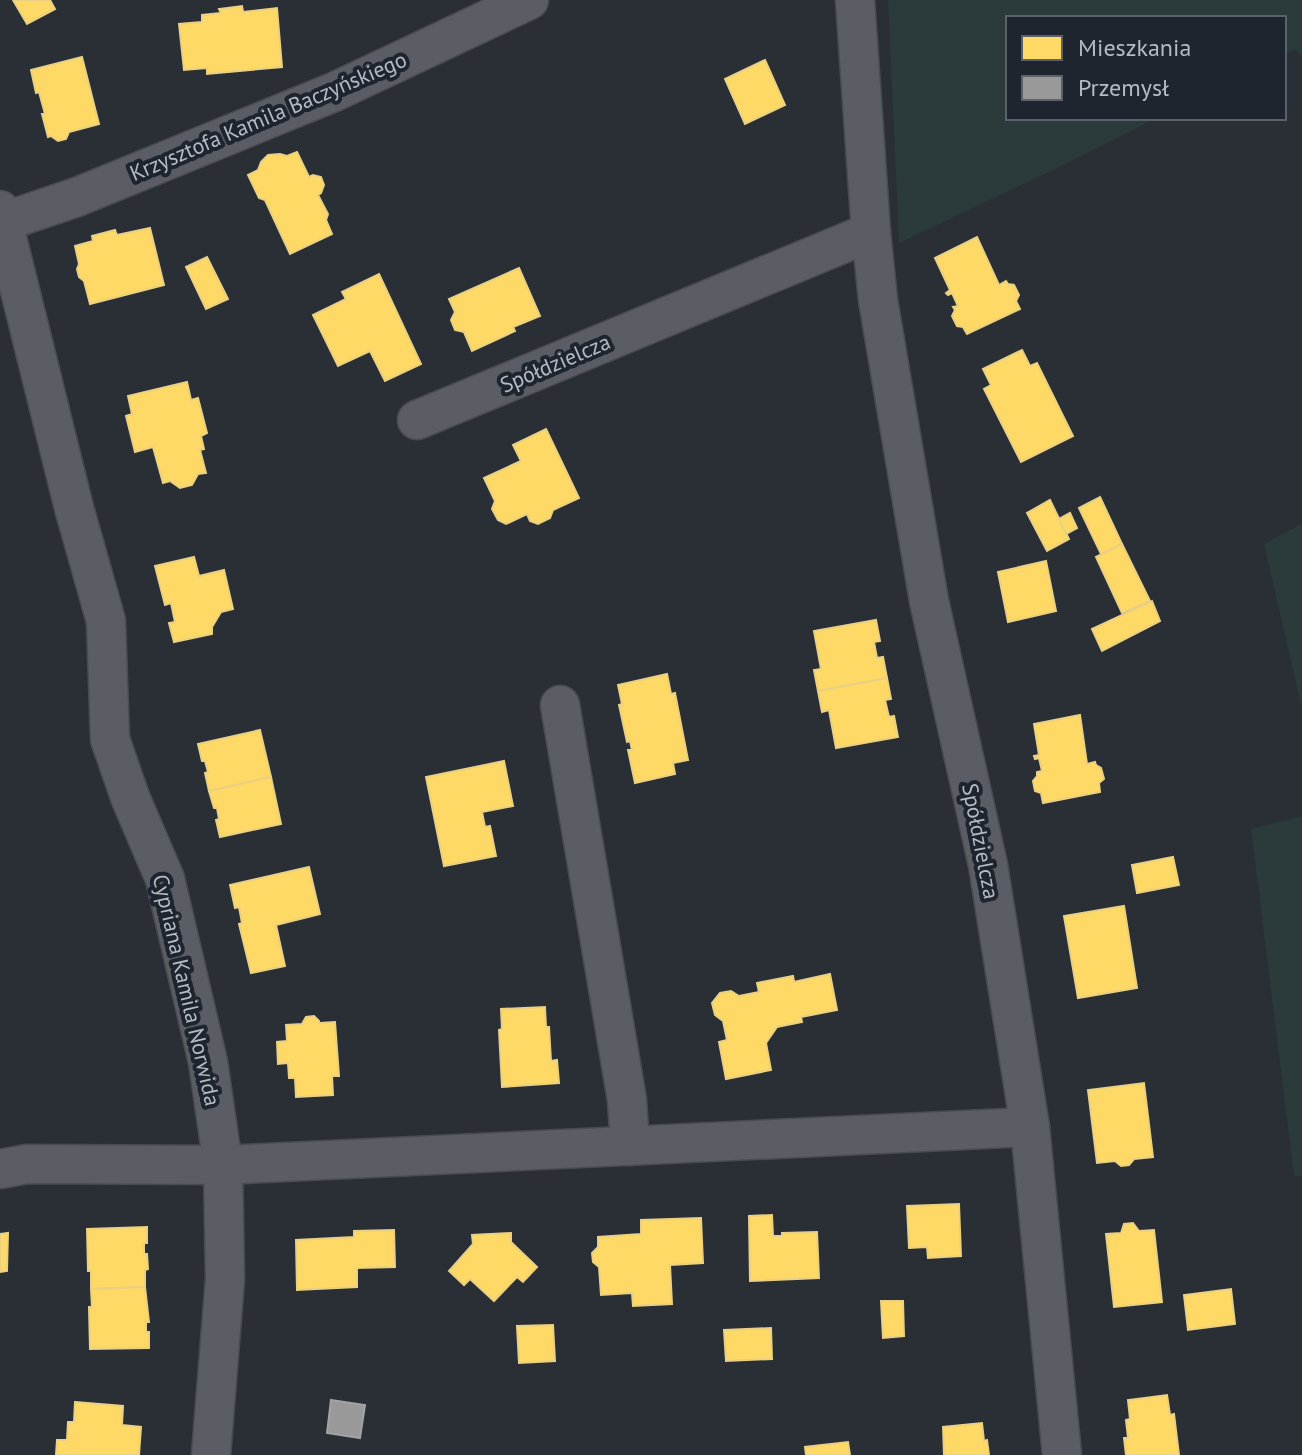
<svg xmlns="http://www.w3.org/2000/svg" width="1302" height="1455" viewBox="0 0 1302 1455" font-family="'PT Sans',sans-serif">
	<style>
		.green { fill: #2b3a3b }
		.homes { fill: #ffd966; stroke: #e9d082; stroke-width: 2 }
		.industry { fill: #999; stroke: #a1a3a6; stroke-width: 2 }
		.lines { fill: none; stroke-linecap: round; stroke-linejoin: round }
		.minor-casing { stroke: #484b50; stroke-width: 41 }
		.minor { stroke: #5a5d63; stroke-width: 38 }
		.labels { text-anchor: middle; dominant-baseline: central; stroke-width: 8; stroke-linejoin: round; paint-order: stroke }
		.street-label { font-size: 22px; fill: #b5bbc5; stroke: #1e252f }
	</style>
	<rect width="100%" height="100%" fill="#2a2f35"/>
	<g class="green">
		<path d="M 888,0 L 1302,0 L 1302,59 L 1296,49 L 1284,55 L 1284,18 L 1008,18 L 1008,118 L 1157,118 L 1055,169 L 899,243 Z"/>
		<path d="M 1302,524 L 1302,709 L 1264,544 Z"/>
		<path d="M 1302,816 L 1302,1176 L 1294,1176 L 1251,829 Z"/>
	</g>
	<g class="homes">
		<path d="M 13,0 L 50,0 L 55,9 L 27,24 Z"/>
		<path d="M 242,6 L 243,12 L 277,8 L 282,67 L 207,74 L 207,68 L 184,70 L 179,24 L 202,22 L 202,15 L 221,13 L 219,9 Z"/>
		<path d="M 82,57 L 99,124 L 69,132 L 66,139 L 58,141 L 51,136 L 48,137 L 42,114 L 45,114 L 39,92 L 36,93 L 31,70 Z"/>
		<path d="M 765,60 L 785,105 L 745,124 L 725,79 Z"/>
		<path d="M 297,152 L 309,177 L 313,175 L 321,177 L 324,185 L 321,193 L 318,195 L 328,214 L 326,220 L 332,234 L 290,254 L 265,200 L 259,198 L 248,175 L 258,170 L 261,162 L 268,155 L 280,154 L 287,156 Z"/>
		<path d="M 150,228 L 164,285 L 90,304 L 84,281 L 79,277 L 77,269 L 79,264 L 75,246 L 93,241 L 92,236 L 115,230 L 117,235 Z"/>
		<path d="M 977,237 L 999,285 L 1006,281 L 1008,284 L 1014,285 L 1019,295 L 1016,301 L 1020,309 L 967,334 L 963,327 L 957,326 L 952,316 L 955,310 L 953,307 L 958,306 L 952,293 L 948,295 L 946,293 L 950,290 L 935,258 Z"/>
		<path d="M 207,257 L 228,299 L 206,309 L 186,267 Z"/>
		<path d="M 519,268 L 540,316 L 513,327 L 515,331 L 472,351 L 464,332 L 455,330 L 451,320 L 455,312 L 449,299 Z"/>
		<path d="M 379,274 L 421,364 L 385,381 L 370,351 L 338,366 L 313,315 L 346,299 L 342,292 Z"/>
		<path d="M 1022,350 L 1030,366 L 1037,363 L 1073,436 L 1021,462 L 984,389 L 991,385 L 983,369 Z"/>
		<path d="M 187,382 L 191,400 L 198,398 L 207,433 L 201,436 L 204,449 L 200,450 L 206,473 L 198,474 L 192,485 L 180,488 L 170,481 L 163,483 L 153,447 L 135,452 L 126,416 L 132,414 L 128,396 Z"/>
		<path d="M 546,429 L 579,498 L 553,510 L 550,518 L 538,524 L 530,521 L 527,514 L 506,524 L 498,520 L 492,509 L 495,501 L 484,478 L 521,461 L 513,445 Z"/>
		<path d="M 1100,497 L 1122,544 L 1101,554 L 1079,508 Z"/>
		<path d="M 1050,500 L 1069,539 L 1047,551 L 1027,513 Z"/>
		<path d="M 1070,513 L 1077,528 L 1066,534 L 1059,519 Z"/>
		<path d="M 1122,544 L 1150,601 L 1122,613 L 1096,557 Z"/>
		<path d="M 194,557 L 199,576 L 224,570 L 233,609 L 221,612 L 212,627 L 212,634 L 174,642 L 169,623 L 175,622 L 171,603 L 165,605 L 155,566 Z"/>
		<path d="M 1046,561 L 1056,611 L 1008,622 L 998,572 Z"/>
		<path d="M 1152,601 L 1160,621 L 1102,651 L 1092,629 Z"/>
		<path d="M 876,620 L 880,641 L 874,642 L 877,658 L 883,657 L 887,678 L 818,691 L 814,670 L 821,669 L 814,631 Z"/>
		<path d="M 667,674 L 671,694 L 675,693 L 688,760 L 673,763 L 675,774 L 635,783 L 628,750 L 632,750 L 630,741 L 627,742 L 619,705 L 622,704 L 618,685 Z"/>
		<path d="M 887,678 L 891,699 L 885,700 L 889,717 L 894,716 L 898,737 L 836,748 L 829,710 L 822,712 L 818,691 Z"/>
		<path d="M 1080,715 L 1087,764 L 1095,762 L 1096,765 L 1101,768 L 1104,779 L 1099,783 L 1100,792 L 1043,803 L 1041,793 L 1035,791 L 1033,781 L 1037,776 L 1037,772 L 1042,771 L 1039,758 L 1035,759 L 1034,756 L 1039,755 L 1034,724 Z"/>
		<path d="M 260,730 L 271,777 L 209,791 L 205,773 L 208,772 L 205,761 L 202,761 L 198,744 Z"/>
		<path d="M 504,761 L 513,806 L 482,812 L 485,827 L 490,826 L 496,856 L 444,866 L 426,777 Z"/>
		<path d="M 271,777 L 281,824 L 220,837 L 216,820 L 219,819 L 217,808 L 214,808 L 209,791 Z"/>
		<path d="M 1173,857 L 1179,885 L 1137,893 L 1132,865 Z"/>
		<path d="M 309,867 L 320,914 L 276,925 L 285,966 L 251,973 L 239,924 L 242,923 L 239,907 L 235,908 L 230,885 Z"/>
		<path d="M 1124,906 L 1137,988 L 1078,998 L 1064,916 Z"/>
		<path d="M 830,974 L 837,1010 L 801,1017 L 802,1022 L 777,1027 L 766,1043 L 771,1070 L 726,1079 L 719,1042 L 727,1040 L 723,1021 L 715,1015 L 712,1003 L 720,993 L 731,991 L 739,996 L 759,992 L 757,983 L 793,976 L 794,982 Z"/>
		<path d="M 545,1007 L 546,1027 L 549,1027 L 551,1061 L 557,1060 L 559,1083 L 502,1087 L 499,1030 L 502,1029 L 501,1009 Z"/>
		<path d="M 314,1016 L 319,1021 L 319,1023 L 335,1022 L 339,1076 L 332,1076 L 333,1095 L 296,1097 L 295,1078 L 289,1078 L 288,1063 L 278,1064 L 277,1042 L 287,1041 L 286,1025 L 302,1024 L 306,1017 Z"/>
		<path d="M 1144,1083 L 1153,1157 L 1134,1159 L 1129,1165 L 1121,1166 L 1115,1161 L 1097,1163 L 1088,1090 Z"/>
		<path d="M 959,1204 L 961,1256 L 928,1258 L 927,1247 L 909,1248 L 907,1206 Z"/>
		<path d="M 772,1215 L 773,1236 L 782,1236 L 782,1233 L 817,1232 L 819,1278 L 750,1281 L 749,1216 Z"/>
		<path d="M 701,1218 L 703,1263 L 670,1265 L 672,1304 L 633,1306 L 632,1293 L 601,1295 L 599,1267 L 593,1262 L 592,1253 L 598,1247 L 598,1237 L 641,1234 L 641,1220 Z"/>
		<path d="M 1133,1223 L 1139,1231 L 1154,1230 L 1162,1302 L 1114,1307 L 1106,1234 L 1121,1233 L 1124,1224 Z"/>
		<path d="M 147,1227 L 147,1243 L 144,1243 L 144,1254 L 147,1254 L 148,1269 L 145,1270 L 145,1287 L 91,1289 L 91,1271 L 88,1271 L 87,1229 Z"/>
		<path d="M 394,1230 L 395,1267 L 357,1268 L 357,1287 L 297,1290 L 296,1240 L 354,1237 L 354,1231 Z"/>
		<path d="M 8,1233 L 7,1271 L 0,1272 L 0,1234 Z"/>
		<path d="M 511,1233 L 511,1242 L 537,1267 L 523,1282 L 517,1277 L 494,1301 L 470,1279 L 464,1285 L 449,1271 L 473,1244 L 472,1235 Z"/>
		<path d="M 145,1287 L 149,1322 L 146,1322 L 146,1332 L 149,1332 L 149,1348 L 90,1349 L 89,1307 L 92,1307 L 91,1289 Z"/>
		<path d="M 1231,1289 L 1235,1324 L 1188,1330 L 1184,1295 Z"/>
		<path d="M 881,1301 L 903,1301 L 904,1336 L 883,1338 Z"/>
		<path d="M 553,1325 L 555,1361 L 519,1363 L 517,1326 Z"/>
		<path d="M 771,1328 L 772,1359 L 726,1361 L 724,1330 Z"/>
		<path d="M 1167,1395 L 1170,1415 L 1174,1414 L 1179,1455 L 1126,1455 L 1124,1438 L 1128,1438 L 1126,1420 L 1130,1419 L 1128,1400 Z"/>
		<path d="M 75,1402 L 123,1406 L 122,1425 L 141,1427 L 139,1455 L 56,1455 L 57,1440 L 67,1440 L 68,1422 L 74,1422 Z"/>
		<path d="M 982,1423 L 984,1441 L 987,1440 L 989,1455 L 944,1455 L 943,1427 Z"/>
		<path d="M 848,1442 L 850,1455 L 806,1455 L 805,1447 Z"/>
	</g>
	<path class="industry" d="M 331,1400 L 365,1405 L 360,1438 L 327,1433 Z"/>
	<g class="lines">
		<defs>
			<g id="minor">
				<path d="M 855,0 L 871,232 L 878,300 L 929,601 L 988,865 L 1030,1127 L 1062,1455"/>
				<path d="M 0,210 L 74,508 L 106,621 L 110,739 L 130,797 L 165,879 L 208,1062 L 223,1165 L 225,1279 L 211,1455"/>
				<path d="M 3,222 L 77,197 L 334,92 L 529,0"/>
				<path d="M 417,420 L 871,232"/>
				<path d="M 560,705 L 627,1100 L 630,1146"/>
				<path d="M 0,1169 L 27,1164 L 223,1165 L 1030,1127"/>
			</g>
		</defs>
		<use href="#minor" class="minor-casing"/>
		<use href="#minor" class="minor"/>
	</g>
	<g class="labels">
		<g class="street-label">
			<text transform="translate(268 116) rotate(-23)">Krzysztofa Kamila Baczyńskiego</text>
			<text transform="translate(555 363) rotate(-23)">Spółdzielcza</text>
			<text transform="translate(981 841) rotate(79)">Spółdzielcza</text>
			<text transform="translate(187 990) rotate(77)">Cypriana Kamila Norwida</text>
		</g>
	</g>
	<rect x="1006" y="16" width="280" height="104" fill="#1e252f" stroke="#5a616b" stroke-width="2"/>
	<rect x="1022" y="36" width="40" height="24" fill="#ffd966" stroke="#5a616b" stroke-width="2"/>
	<text x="1078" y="56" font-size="24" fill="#b5bbc5">Mieszkania</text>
	<rect x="1022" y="76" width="40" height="24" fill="#999999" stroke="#5a616b" stroke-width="2"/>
	<text x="1078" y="96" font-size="24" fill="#b5bbc5">Przemysł</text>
</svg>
